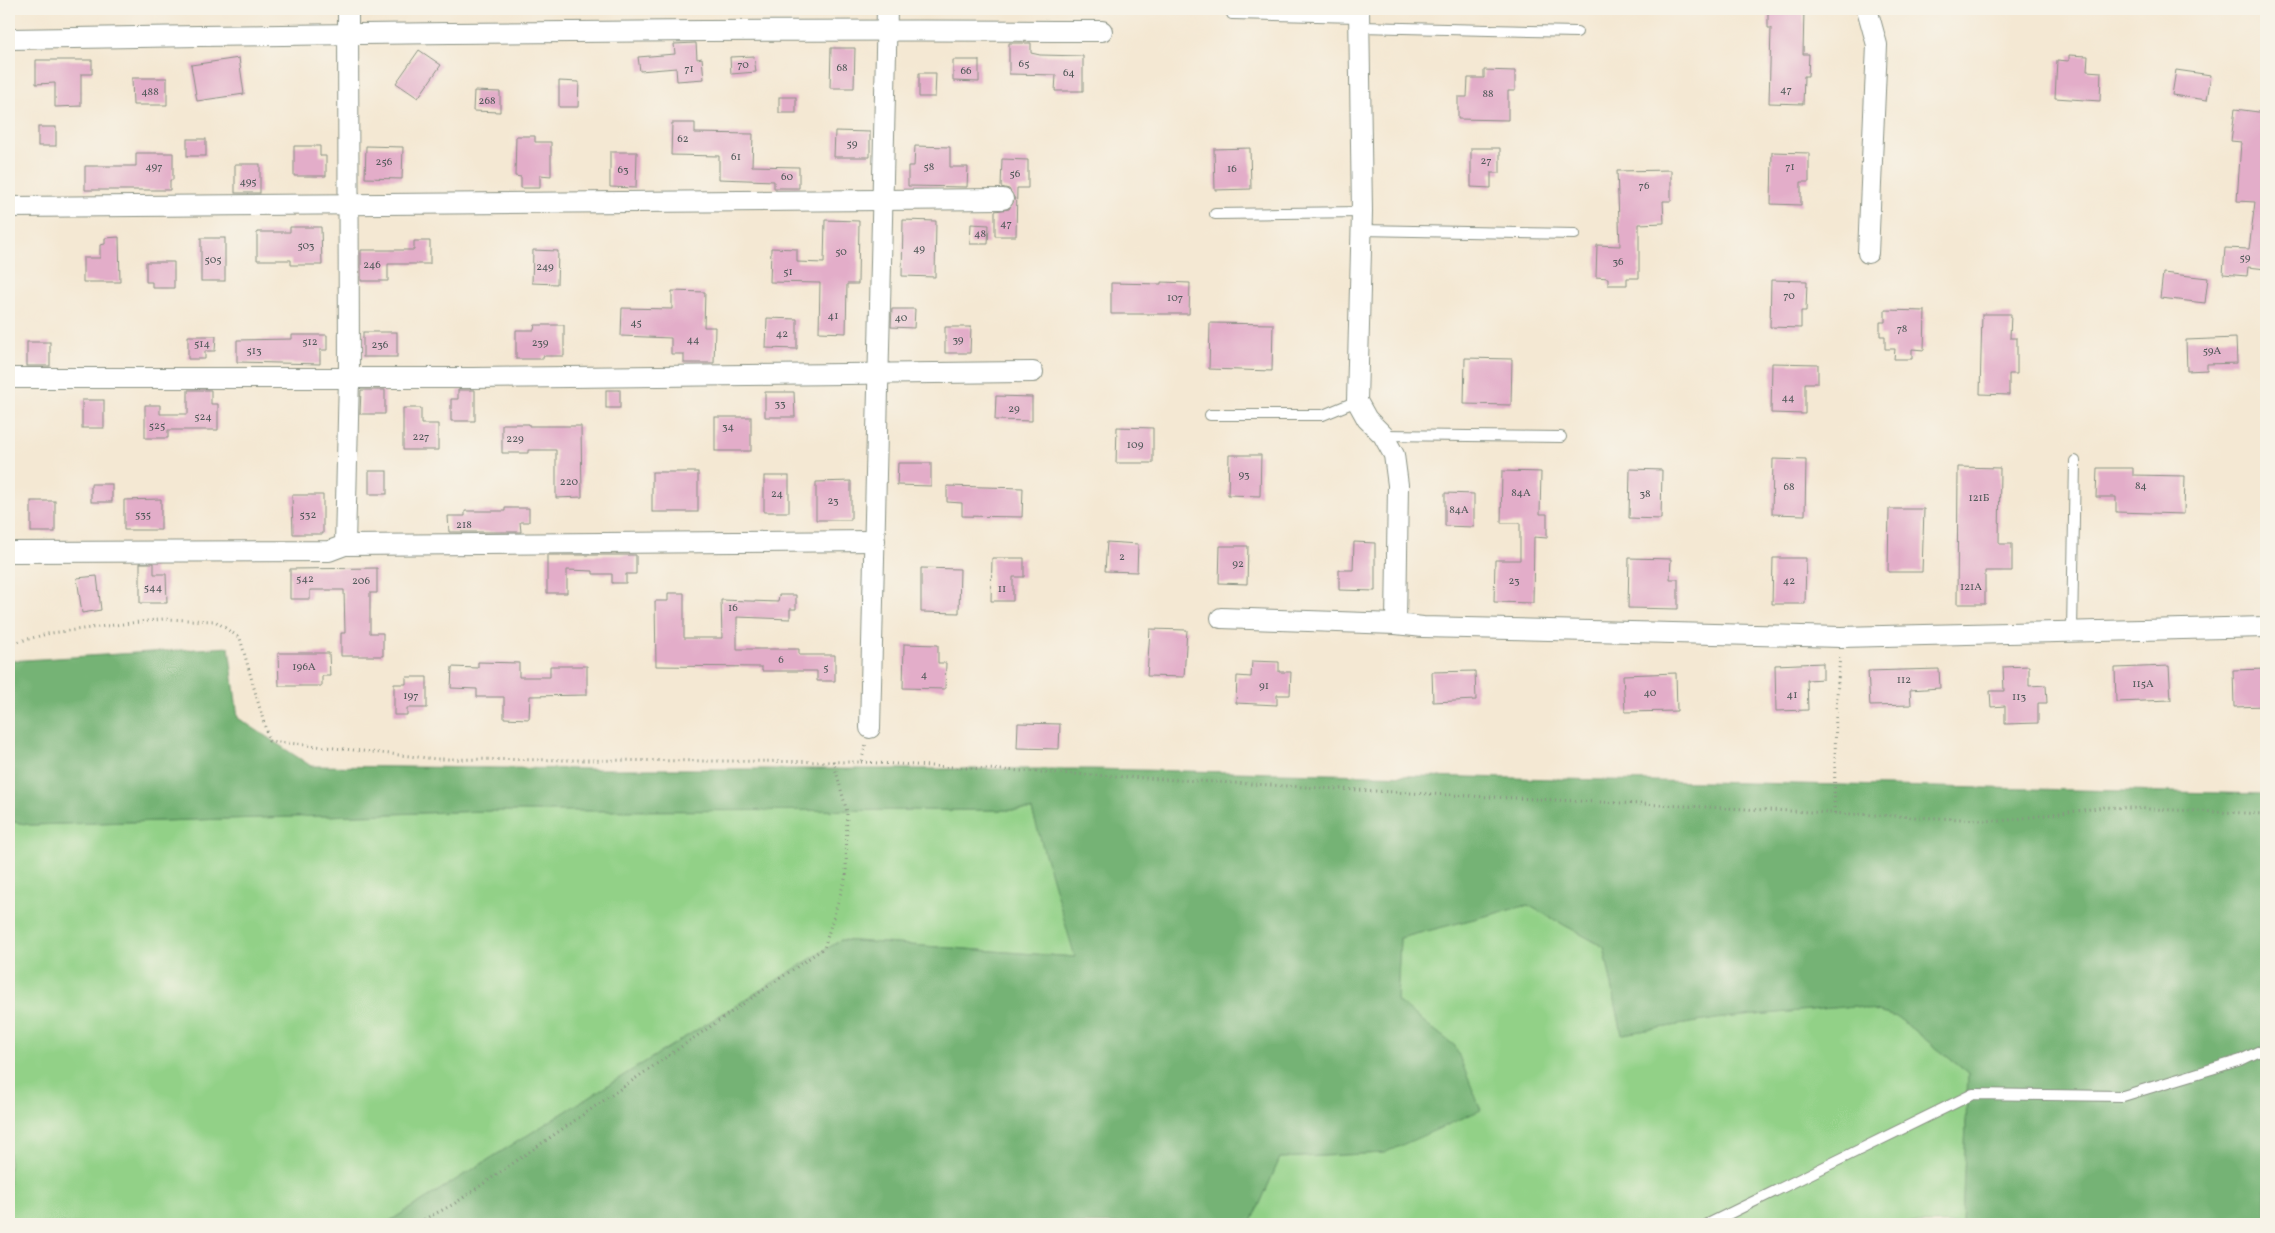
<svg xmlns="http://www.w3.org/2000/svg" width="2275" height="1233" viewBox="0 0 2275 1233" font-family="Vollkorn,serif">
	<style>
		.green { fill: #92d187; stroke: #58875e }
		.forest { fill: #75b374; stroke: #4a7854 }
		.building { fill: #e3adc9 }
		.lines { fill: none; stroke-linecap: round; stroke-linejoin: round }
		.lane-casing { stroke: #8a9284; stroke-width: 12 }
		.street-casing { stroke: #8a9284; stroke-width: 22 }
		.path { stroke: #8a9284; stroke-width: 3; stroke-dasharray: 1 4; stroke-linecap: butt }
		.lane { stroke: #fff; stroke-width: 10 }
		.street { stroke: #fff; stroke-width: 20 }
		.labels { text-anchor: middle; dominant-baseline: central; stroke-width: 4; stroke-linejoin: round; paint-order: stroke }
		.number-label { font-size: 11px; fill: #505959 }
	</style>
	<rect width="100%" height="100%" fill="#f7f3e8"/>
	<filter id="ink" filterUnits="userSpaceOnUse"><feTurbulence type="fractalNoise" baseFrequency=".02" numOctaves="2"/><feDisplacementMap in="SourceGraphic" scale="10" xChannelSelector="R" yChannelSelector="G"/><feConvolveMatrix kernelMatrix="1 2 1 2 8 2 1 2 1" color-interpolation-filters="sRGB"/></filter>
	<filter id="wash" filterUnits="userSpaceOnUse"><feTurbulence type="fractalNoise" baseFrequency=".0096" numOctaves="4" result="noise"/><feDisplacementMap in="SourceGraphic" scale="20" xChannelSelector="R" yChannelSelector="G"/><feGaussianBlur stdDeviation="1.12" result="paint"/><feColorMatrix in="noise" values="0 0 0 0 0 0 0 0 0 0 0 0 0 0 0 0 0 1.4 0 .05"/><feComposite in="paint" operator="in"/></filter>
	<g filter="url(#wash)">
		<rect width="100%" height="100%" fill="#f4e8d3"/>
		<g class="green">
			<path d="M 1032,810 L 1076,957 L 841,940 L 385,1224 L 9,1224 L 9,821 L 31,825 L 486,811 Z"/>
			<path d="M 1528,905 L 1604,947 L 1622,1034 L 1722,1018 L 1854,1006 L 1897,1017 L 1968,1073 L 1962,1224 L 1251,1224 L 1280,1158 L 1384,1153 L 1455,1046 L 1397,1001 L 1400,938 Z"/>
		</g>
		<path class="forest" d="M 229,647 L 238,718 L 311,766 L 594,769 L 1091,769 L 2266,794 L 2266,1224 L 1962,1224 L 1968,1073 L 1897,1017 L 1854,1006 L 1722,1018 L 1622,1034 L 1604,947 L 1528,905 L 1400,938 L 1397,1001 L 1455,1046 L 1481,1110 L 1384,1153 L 1280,1158 L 1251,1224 L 385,1224 L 841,940 L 1075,957 L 1032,810 L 486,811 L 31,825 L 9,821 L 9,661 Z"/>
		<g id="blocks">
			<g class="building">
				<path d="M 1768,9 L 1804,9 L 1803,54 L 1809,54 L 1808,76 L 1804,76 L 1803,104 L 1769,103 L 1771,28 L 1768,28 Z"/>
				<path d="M 696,43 L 697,59 L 702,58 L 704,79 L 677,81 L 676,68 L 640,71 L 638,57 L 675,54 L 674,44 Z"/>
				<path d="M 1009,43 L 1031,43 L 1031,53 L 1040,55 L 1083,56 L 1083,91 L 1055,91 L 1056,75 L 1009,74 Z"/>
				<path d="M 831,48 L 855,48 L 854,88 L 830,88 Z"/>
				<path d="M 419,50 L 441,65 L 418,98 L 396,83 Z"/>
				<path d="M 2069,55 L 2088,56 L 2087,71 L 2101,72 L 2100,101 L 2055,98 L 2057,60 L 2069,61 Z"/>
				<path d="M 754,56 L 756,72 L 731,74 L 730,57 Z"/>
				<path d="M 239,58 L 244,94 L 197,101 L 191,65 Z"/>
				<path d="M 36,60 L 92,60 L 92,74 L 81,74 L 81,106 L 55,107 L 55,83 L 36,84 Z"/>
				<path d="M 953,60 L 979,60 L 979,82 L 953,81 Z"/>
				<path d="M 1484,70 L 1515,71 L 1515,91 L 1508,91 L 1508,120 L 1458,119 L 1458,97 L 1467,97 L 1468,78 L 1484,78 Z"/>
				<path d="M 2176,70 L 2211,75 L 2207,100 L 2172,95 Z"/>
				<path d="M 919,73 L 936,73 L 935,97 L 919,97 Z"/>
				<path d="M 132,78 L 167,78 L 167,105 L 133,105 Z"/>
				<path d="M 559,81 L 579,82 L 578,107 L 559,107 Z"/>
				<path d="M 474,91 L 500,92 L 500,112 L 473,111 Z"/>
				<rect x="779" y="97" width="17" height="16"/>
				<path d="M 2235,109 L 2266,113 L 2266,269 L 2248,267 L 2247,276 L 2223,274 L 2225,248 L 2249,249 L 2255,202 L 2237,201 L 2241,142 L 2231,141 Z"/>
				<path d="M 672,123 L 695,123 L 695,133 L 753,134 L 752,166 L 799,167 L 799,188 L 774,188 L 774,181 L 719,179 L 719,156 L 671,155 Z"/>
				<rect x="38" y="127" width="18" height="19"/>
				<path d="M 835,131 L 870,132 L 870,157 L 834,157 Z"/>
				<path d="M 516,136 L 535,136 L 535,142 L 551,142 L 551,176 L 540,175 L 540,188 L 521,188 L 521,177 L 515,176 Z"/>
				<rect x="187" y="139" width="19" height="17"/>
				<path d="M 294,146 L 320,146 L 320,156 L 326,156 L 326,176 L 294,176 Z"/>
				<path d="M 366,146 L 403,147 L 402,179 L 365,178 Z"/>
				<path d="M 915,146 L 950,147 L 950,167 L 968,167 L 967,187 L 908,186 L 908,166 L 914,166 Z"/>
				<path d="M 1250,148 L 1251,189 L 1215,190 L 1214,149 Z"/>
				<path d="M 1471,148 L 1500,148 L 1500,173 L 1491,173 L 1491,188 L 1471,187 Z"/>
				<path d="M 610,152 L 637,152 L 636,188 L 610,187 Z"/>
				<path d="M 1772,152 L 1809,153 L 1809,182 L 1801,182 L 1801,205 L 1771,204 Z"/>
				<path d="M 136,153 L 173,153 L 173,180 L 170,180 L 170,190 L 85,190 L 85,166 L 136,166 Z"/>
				<path d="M 1002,159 L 1028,160 L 1028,188 L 1017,188 L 1016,236 L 995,236 L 995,211 L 1009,209 L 1015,199 L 1009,189 L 1001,187 Z"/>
				<rect x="235" y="164" width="25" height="29"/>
				<path d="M 1671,170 L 1671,201 L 1663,201 L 1664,223 L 1639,224 L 1639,278 L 1627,278 L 1627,285 L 1608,285 L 1608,278 L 1596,277 L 1597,245 L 1620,246 L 1617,171 Z"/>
				<path d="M 825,220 L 859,221 L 858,284 L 847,284 L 846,333 L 819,332 L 820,283 L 770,282 L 771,248 L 797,249 L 797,262 L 824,263 Z"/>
				<path d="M 903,220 L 936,221 L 935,277 L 902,276 Z"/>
				<path d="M 971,224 L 989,225 L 988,244 L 970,244 Z"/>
				<path d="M 290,227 L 321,227 L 322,265 L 291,265 L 291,260 L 257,260 L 257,232 L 290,232 Z"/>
				<path d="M 119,237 L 120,282 L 83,282 L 83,258 L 100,258 L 100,245 L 105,244 L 105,238 Z"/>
				<rect x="201" y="238" width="24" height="43"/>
				<path d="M 414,241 L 430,241 L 430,264 L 388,264 L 388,281 L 361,281 L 361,250 L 414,250 Z"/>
				<path d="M 533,250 L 558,251 L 557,284 L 532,283 Z"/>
				<path d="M 146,262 L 174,262 L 174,288 L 152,288 L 152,282 L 146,282 Z"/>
				<path d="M 2163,273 L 2208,278 L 2205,303 L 2160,298 Z"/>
				<path d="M 1771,280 L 1807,281 L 1806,311 L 1801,311 L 1801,328 L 1770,327 Z"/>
				<path d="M 1161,282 L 1190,283 L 1189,314 L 1111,314 L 1111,283 L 1161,284 Z"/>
				<path d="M 672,291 L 705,292 L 704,327 L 715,327 L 714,363 L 684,363 L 684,354 L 671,354 L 671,338 L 621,336 L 622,308 L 672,309 Z"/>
				<path d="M 892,309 L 915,309 L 914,328 L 891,327 Z"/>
				<path d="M 1885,310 L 1925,311 L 1924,350 L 1912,349 L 1912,359 L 1894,359 L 1895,349 L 1885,349 L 1885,336 L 1880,336 L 1880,322 L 1885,322 Z"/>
				<path d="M 1982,314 L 2011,314 L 2010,338 L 2017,338 L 2017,374 L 2009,374 L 2009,395 L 1980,394 Z"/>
				<path d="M 767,318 L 797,319 L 797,349 L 766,348 Z"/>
				<path d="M 1210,323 L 1273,324 L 1272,371 L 1209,369 Z"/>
				<path d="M 535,325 L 564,325 L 564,356 L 543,356 L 543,359 L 516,359 L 516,330 L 534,330 Z"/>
				<path d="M 945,327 L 971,327 L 970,353 L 945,353 Z"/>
				<rect x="363" y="332" width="34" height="25"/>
				<path d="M 292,335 L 327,335 L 327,350 L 320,350 L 320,364 L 237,362 L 237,340 L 292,339 Z"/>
				<path d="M 188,336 L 216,336 L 215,351 L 205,351 L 205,359 L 188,359 Z"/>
				<path d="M 2236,338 L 2237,363 L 2207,364 L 2207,370 L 2187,371 L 2186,340 Z"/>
				<rect x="27" y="342" width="23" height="24"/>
				<path d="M 1465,358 L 1512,359 L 1511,405 L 1464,404 Z"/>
				<path d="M 1772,363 L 1818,364 L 1818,383 L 1805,383 L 1805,414 L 1771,413 Z"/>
				<path d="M 188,390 L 211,390 L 211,404 L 218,404 L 218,430 L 168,430 L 168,438 L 145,438 L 145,405 L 160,405 L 160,414 L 188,414 Z"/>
				<path d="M 361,390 L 385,390 L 385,414 L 360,414 Z"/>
				<path d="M 458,390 L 475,390 L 475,421 L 451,421 L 451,399 L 458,399 Z"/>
				<rect x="606" y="390" width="14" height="18"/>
				<path d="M 765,392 L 794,392 L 795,417 L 765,417 Z"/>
				<path d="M 996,396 L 1032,397 L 1032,421 L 995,420 Z"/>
				<rect x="82" y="400" width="22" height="28"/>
				<path d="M 403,408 L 421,408 L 421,424 L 438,424 L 438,450 L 403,450 Z"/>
				<rect x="715" y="417" width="36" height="34"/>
				<path d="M 502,424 L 529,424 L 529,426 L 581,426 L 582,497 L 556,498 L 556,450 L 528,450 L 528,453 L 502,453 Z"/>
				<path d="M 1117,427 L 1153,428 L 1153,463 L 1116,463 Z"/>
				<path d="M 1229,455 L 1261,455 L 1260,496 L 1228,495 Z"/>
				<path d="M 1773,459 L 1806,460 L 1805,515 L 1772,514 Z"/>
				<path d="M 898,463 L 931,463 L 931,486 L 897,485 Z"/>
				<path d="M 1958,467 L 2000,468 L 1999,544 L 2012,544 L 2012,571 L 1985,571 L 1985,604 L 1957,604 Z"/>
				<path d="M 2097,468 L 2133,468 L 2133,475 L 2185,476 L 2184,514 L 2116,512 L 2116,497 L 2096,497 Z"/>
				<path d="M 1630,469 L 1662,470 L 1661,519 L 1629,518 Z"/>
				<rect x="369" y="471" width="18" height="23"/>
				<path d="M 1502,471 L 1541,472 L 1540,514 L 1547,514 L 1547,538 L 1534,537 L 1533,603 L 1494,602 L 1495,560 L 1520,560 L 1520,523 L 1501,523 Z"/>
				<rect x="652" y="472" width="46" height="40"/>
				<rect x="764" y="476" width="25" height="36"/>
				<path d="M 851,481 L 851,520 L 816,520 L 816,482 Z"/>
				<rect x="91" y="484" width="21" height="18"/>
				<path d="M 947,486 L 1023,488 L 1022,517 L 962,516 L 962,503 L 947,502 Z"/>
				<path d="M 1445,493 L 1474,494 L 1474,527 L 1445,526 Z"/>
				<path d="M 292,495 L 323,495 L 323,534 L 293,534 Z"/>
				<path d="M 161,499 L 161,530 L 124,530 L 124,500 Z"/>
				<rect x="31" y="501" width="24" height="31"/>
				<path d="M 505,508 L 529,508 L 529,522 L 520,522 L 521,532 L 449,532 L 448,516 L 465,516 L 465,511 L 505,511 Z"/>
				<path d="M 1889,509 L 1924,509 L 1922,572 L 1888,572 Z"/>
				<path d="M 1107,542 L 1138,544 L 1137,572 L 1105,571 Z"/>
				<path d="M 1354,542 L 1375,543 L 1375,591 L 1339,590 L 1339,570 L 1353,570 Z"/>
				<path d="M 1220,546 L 1248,546 L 1247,584 L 1219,583 Z"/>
				<path d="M 547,555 L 636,555 L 636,574 L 626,574 L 626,583 L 612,583 L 612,574 L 593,574 L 593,571 L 567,570 L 567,593 L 547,593 Z"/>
				<path d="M 992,558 L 1024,558 L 1024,577 L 1013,577 L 1013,601 L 991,601 Z"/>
				<path d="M 1629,558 L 1671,559 L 1670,579 L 1678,579 L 1678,609 L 1628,608 Z"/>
				<path d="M 1773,558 L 1806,558 L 1805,604 L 1772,604 Z"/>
				<path d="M 140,563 L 154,563 L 154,574 L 166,574 L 167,603 L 140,603 Z"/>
				<path d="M 377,568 L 377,593 L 370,593 L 370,633 L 383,633 L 383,656 L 341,656 L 341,633 L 345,633 L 344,590 L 310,590 L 310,599 L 290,599 L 290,569 Z"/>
				<path d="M 921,568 L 960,569 L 959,613 L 921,612 Z"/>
				<path d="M 97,576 L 101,610 L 82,613 L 77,578 Z"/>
				<path d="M 668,593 L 684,593 L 684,638 L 722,638 L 721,600 L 778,602 L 779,595 L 796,595 L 796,609 L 790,609 L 790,619 L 737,617 L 737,649 L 799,649 L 799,655 L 835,655 L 835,681 L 817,681 L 817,671 L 762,671 L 762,667 L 656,666 L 655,601 L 668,601 Z"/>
				<path d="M 1150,629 L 1187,630 L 1184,677 L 1147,676 Z"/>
				<path d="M 904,644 L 938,645 L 938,663 L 946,663 L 945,689 L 903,688 Z"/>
				<path d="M 278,653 L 329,653 L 330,676 L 322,676 L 322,686 L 279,686 Z"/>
				<path d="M 1252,661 L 1279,662 L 1279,672 L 1291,672 L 1290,695 L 1277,695 L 1277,705 L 1236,703 L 1237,676 L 1251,677 Z"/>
				<path d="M 478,662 L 519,663 L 519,677 L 550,677 L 550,666 L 587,666 L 587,695 L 530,696 L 529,719 L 504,718 L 504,697 L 477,697 L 477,689 L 451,688 L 452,667 L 478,668 Z"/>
				<path d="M 1823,663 L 1823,679 L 1807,680 L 1808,710 L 1776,711 L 1775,665 Z"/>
				<path d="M 2029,666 L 2029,686 L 2046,685 L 2047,703 L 2038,703 L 2038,723 L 2005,724 L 2005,706 L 1991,707 L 1990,691 L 2004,691 L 2003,667 Z"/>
				<path d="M 2169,666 L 2171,700 L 2116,702 L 2115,668 Z"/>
				<path d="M 1939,669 L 1940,688 L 1910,690 L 1911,705 L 1870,706 L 1868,671 Z"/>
				<path d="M 2266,669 L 2266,706 L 2234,707 L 2233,670 Z"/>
				<path d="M 1475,671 L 1476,700 L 1433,702 L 1432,672 Z"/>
				<path d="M 1676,673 L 1677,711 L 1625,712 L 1623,675 Z"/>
				<path d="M 406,677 L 427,677 L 427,708 L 407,708 L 407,715 L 394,715 L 394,684 L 406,684 Z"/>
				<path d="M 1018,723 L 1060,724 L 1059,749 L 1017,748 Z"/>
			</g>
		</g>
	</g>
	<g filter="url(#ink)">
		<use href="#blocks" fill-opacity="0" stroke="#8a9284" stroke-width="1"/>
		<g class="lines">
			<defs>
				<g id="lane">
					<path d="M 1232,14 L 1359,17"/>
					<path d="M 1360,27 L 1577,32"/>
					<path d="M 1215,214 L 1362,212"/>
					<path d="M 1361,230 L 1575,234"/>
					<path d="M 1210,415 L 1323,415 L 1357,401"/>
					<path d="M 1383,435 L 1561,437"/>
					<path d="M 2072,631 L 2075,461"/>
					<path d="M 1708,1224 L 1973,1094 L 2123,1096 L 2241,1060 L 2266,1048"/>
				</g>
				<g id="street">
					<path d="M 1359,9 L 1362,212 L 1357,401 L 1367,419 L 1383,435 L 1394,455 L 1398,485 L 1396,624 L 1423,627 L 1841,637 L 2266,627"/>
					<path d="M 1867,9 L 1877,45 L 1868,253"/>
					<path d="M 9,39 C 373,33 737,29 1102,31"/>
					<path d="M 9,207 L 1003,199"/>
					<path d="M 9,378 L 472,378 L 1033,372"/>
					<path d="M 345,545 L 349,377 L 348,9"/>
					<path d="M 9,552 L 329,551 L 345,545 L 875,541"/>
					<path d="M 1221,618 L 1396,624"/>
					<path d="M 870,728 L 887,9"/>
				</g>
			</defs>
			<use href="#lane" class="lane-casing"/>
			<use href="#street" class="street-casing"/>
			<g class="path">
				<path d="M 9,644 L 51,633 L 163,619 L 215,621 L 240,638 L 269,741 L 437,759 L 861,762 L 866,744"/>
				<path d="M 861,762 L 1429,794 L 2001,821 L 2105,807 L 2266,814"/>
				<path d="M 1834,813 L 1836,709 L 1840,655"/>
				<path d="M 415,1224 L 454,1204 L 824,948 L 846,876 L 847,812 L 833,760"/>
			</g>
			<use href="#lane" class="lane"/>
			<use href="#street" class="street"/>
		</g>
	</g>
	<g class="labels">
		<g class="number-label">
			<text x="1024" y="64">65</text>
			<text x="743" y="65">70</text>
			<text x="842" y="68">68</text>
			<text x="689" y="69">71</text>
			<text x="966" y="71">66</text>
			<text x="1069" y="73">64</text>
			<text x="1786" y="90">47</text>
			<text x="150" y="92">488</text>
			<text x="1488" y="94">88</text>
			<text x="487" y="101">268</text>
			<text x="683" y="139">62</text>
			<text x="852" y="144">59</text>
			<text x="736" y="157">61</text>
			<text x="1486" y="161">27</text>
			<text x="384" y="162">256</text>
			<text x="154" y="167">497</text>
			<text x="929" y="167">58</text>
			<text x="1790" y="167">71</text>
			<text x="1232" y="169">16</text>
			<text x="623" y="170">63</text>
			<text x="1015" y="174">56</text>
			<text x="787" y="177">60</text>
			<text x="248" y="182">495</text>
			<text x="1644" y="186">76</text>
			<text x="1006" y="224">47</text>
			<text x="980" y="234">48</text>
			<text x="306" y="246">503</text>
			<text x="919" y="249">49</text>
			<text x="841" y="252">50</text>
			<text x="2245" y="258">59</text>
			<text x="213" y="260">505</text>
			<text x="1618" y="262">36</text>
			<text x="372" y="265">246</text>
			<text x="545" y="267">249</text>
			<text x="788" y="272">51</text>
			<text x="1789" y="296">70</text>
			<text x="1175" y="298">107</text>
			<text x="833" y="316">41</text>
			<text x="901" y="318">40</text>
			<text x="636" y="323">45</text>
			<text x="1902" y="329">78</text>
			<text x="782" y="334">42</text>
			<text x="693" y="340">44</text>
			<text x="958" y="340">39</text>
			<text x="310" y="342">512</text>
			<text x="540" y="343">239</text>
			<text x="202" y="344">514</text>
			<text x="380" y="345">236</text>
			<text x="254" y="351">513</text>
			<text x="2212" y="351">59А</text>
			<text x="1788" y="398">44</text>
			<text x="780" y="404">33</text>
			<text x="1014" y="409">29</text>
			<text x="203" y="417">524</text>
			<text x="157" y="426">525</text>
			<text x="728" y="427">34</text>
			<text x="421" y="437">227</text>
			<text x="515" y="439">229</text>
			<text x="1135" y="445">109</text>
			<text x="1244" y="475">93</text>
			<text x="569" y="482">220</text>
			<text x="2141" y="486">84</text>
			<text x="1789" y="487">68</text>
			<text x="1521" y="493">84А</text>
			<text x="777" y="494">24</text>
			<text x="1645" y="494">38</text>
			<text x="1979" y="498">121Б</text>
			<text x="833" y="501">23</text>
			<text x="1459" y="510">84А</text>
			<text x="143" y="515">535</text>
			<text x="308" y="515">532</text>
			<text x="464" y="525">218</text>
			<text x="1122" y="557">2</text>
			<text x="1238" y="564">92</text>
			<text x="305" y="579">542</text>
			<text x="361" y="581">206</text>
			<text x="1514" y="581">23</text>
			<text x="1789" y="581">42</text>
			<text x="1971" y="587">121А</text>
			<text x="153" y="588">544</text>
			<text x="1002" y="589">11</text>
			<text x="733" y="608">16</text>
			<text x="781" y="660">6</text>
			<text x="304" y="667">196А</text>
			<text x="826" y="668">5</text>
			<text x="924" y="675">4</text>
			<text x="1904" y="680">112</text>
			<text x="2143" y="684">115А</text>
			<text x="1264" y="686">91</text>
			<text x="1650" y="693">40</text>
			<text x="1792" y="695">41</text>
			<text x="411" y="696">197</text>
			<text x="2019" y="697">113</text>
		</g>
	</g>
	<rect width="2275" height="1233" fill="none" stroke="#f7f3e8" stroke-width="30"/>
</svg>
